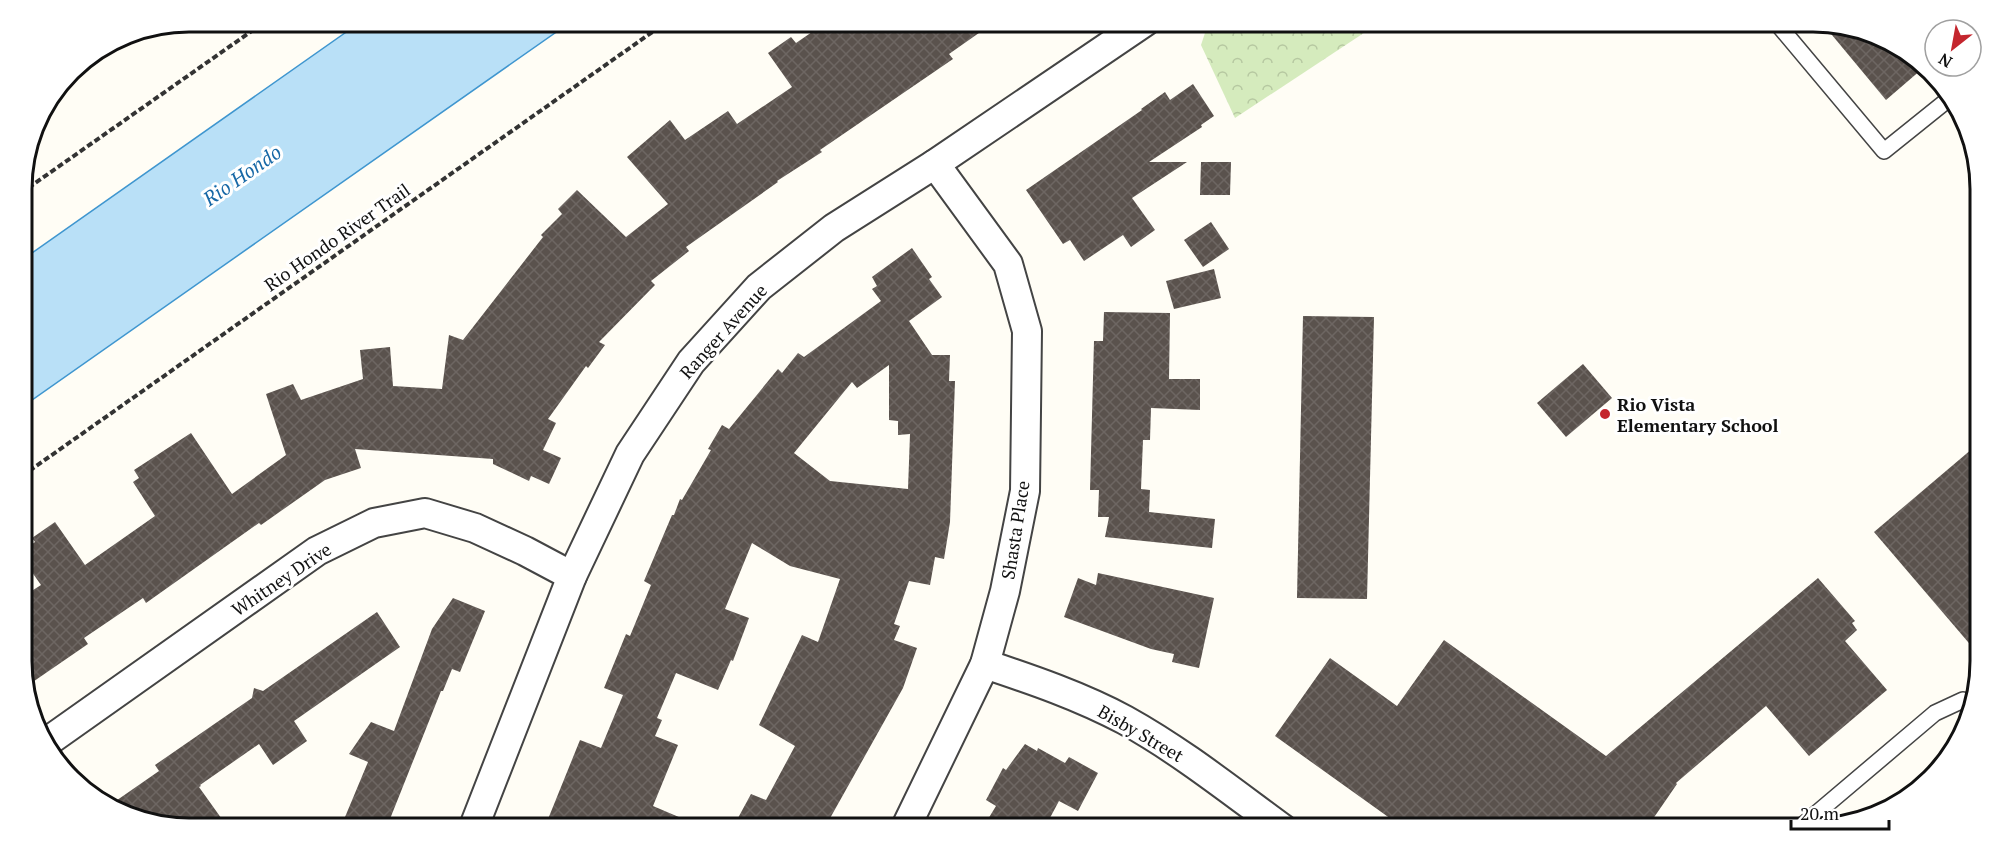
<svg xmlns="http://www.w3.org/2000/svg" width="2001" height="850" viewBox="0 0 2001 850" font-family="'PT Serif',serif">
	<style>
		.park { fill: url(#park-crowns) }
		.water { fill: #b9e0f7; stroke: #3f96cf; stroke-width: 1.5 }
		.building { fill: url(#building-cross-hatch); fill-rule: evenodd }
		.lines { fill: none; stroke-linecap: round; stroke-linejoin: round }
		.lane-casing { stroke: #444; stroke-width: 18 }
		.street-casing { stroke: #444; stroke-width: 32 }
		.path { stroke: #333; stroke-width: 4; stroke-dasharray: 6 3; stroke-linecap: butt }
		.lane { stroke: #fff; stroke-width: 15 }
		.street { stroke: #fff; stroke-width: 28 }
		.poi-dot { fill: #c4262e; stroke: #fff; stroke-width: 2 }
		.labels { text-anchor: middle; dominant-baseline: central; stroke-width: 6; stroke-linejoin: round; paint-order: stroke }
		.street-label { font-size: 18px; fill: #111; stroke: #fff }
		.poi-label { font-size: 18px; font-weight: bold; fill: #111; stroke: #fff; text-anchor: start }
		.water-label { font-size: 20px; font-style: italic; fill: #1768a6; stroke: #fff }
		.rim { fill: none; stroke: #111; stroke-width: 3 }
	</style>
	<defs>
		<pattern id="park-crowns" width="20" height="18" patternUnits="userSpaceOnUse" patternTransform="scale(1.5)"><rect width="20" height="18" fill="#d5ebbd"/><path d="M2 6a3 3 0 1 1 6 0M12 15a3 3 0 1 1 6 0" fill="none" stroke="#b6c8a1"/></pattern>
		<pattern id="building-cross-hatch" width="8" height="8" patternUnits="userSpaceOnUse" patternTransform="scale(1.5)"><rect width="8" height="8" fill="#5a524d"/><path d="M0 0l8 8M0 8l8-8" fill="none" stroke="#6d6662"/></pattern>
	</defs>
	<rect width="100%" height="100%" fill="#fffdf5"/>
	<path class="park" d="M 1209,21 L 1382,21 L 1235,118 L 1201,45 Z"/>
	<path class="water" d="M 362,21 L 572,21 L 22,407 L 22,260 Z"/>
	<g class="building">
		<path d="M 828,21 L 996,21 L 949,54 L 953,59 L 820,150 L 822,152 L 777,181 L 778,182 L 686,247 L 689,251 L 651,281 L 655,285 L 599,342 L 605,345 L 588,368 L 586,366 L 548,419 L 556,423 L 543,450 L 561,458 L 549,484 L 531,476 L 529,481 L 493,464 L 493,459 L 355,449 L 361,468 L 325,480 L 261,525 L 259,523 L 146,603 L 143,598 L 84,638 L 88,644 L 24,688 L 22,683 L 22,597 L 41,585 L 22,558 L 22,551 L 35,542 L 32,538 L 55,522 L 85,565 L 155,516 L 133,482 L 139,478 L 134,470 L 191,433 L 232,494 L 286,455 L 266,394 L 293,384 L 301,400 L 363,379 L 360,350 L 390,347 L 393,386 L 442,389 L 449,335 L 463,340 L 543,237 L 541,235 L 562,214 L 558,209 L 577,190 L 626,237 L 668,204 L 627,157 L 670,120 L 685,140 L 728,111 L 737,124 L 792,87 L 768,53 L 791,37 L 796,43 Z"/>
		<path d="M 1822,23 L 1876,34 L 1922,69 L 1886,100 Z"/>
		<path d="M 1193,84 L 1214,116 L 1201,125 L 1202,127 L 1149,162 L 1187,162 L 1132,198 L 1155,230 L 1131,247 L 1123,235 L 1084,261 L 1070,240 L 1063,244 L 1026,190 L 1142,110 L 1141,109 L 1165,92 L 1170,100 Z"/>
		<path d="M 1201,162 L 1231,162 L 1230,195 L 1200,195 Z"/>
		<path d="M 1211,222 L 1229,249 L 1203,267 L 1184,240 Z"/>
		<path d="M 912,248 L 932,277 L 929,279 L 942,297 L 909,321 L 932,355 L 950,355 L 949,381 L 955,381 L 950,522 L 944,559 L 935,557 L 930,585 L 909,581 L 894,624 L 900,626 L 894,640 L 917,648 L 903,688 L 824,829 L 732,829 L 751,794 L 766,800 L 795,746 L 759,725 L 802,635 L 818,642 L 840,579 L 790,566 L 752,543 L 725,609 L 749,618 L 733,661 L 731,660 L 718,690 L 676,673 L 657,718 L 662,720 L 655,736 L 678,745 L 653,806 L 707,829 L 632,829 L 602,817 L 595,829 L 544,829 L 580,740 L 601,748 L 623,695 L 604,688 L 626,634 L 630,636 L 651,585 L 644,581 L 672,515 L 674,515 L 680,499 L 682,500 L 711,450 L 708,449 L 722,425 L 729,429 L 778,369 L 782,373 L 798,353 L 804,357 L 881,301 L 872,289 L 877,286 L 872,277 ZM 889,365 L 889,420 L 898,421 L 898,435 L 910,434 L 908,489 L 830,481 L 794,453 L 852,382 L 857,388 Z"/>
		<path d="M 1214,269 L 1221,298 L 1174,309 L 1166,281 Z"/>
		<path d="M 1104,312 L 1170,313 L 1169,379 L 1200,379 L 1200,410 L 1151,408 L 1150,440 L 1143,440 L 1141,489 L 1150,490 L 1149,512 L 1215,519 L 1212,548 L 1105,537 L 1109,517 L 1098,517 L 1099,490 L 1090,490 L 1094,341 L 1103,341 Z"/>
		<path d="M 1303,316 L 1374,317 L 1367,599 L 1297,598 Z"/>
		<path d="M 1583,364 L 1612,398 L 1566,437 L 1537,403 Z"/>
		<path d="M 1979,443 L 1980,575 L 1980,656 L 1874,532 Z"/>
		<path d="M 1098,573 L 1214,598 L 1199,668 L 1172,662 L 1174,654 L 1151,649 L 1064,617 L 1078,578 L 1096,585 Z"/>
		<path d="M 1818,578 L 1855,621 L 1852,623 L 1857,630 L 1845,641 L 1887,690 L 1809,756 L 1766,706 L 1676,783 L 1677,784 L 1646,829 L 1405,829 L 1275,736 L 1330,658 L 1397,706 L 1444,640 L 1606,756 Z"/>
		<path d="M 453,598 L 485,611 L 460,672 L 452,669 L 443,691 L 441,691 L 386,829 L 340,829 L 368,762 L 349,754 L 371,722 L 394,731 L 432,629 Z"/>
		<path d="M 377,612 L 400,647 L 294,721 L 307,741 L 273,765 L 259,744 L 200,785 L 201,786 L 199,787 L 229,829 L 189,829 L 125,816 L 110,805 L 159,771 L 155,765 L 252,698 L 254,688 L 263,691 Z"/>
		<path d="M 1025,744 L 1037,751 L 1038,748 L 1065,763 L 1069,757 L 1098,773 L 1078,811 L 1059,801 L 1044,829 L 982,829 L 996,806 L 986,800 L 1003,768 L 1006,770 Z"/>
	</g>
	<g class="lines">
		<defs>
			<g id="lane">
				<path d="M 1775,21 L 1884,151 L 1950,98"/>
				<path d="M 1798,829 L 1935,713 L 1963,700 L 1972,702"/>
			</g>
			<g id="street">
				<path d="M 985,664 C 1033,680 1080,696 1125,720 C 1181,751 1231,791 1283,829"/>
				<path d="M 47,742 L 317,551 L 374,523 L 425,513 L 475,528 L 525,551 L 572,576"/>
				<path d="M 473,829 L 572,576 L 630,454 L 691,362 L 759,287 L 834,228 L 935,164 L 1146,21"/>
				<path d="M 905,829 L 985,664 L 1005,591 L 1025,491 L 1027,331 L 1008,264 L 935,164"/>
			</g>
		</defs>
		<use href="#lane" class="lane-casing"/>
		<use href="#street" class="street-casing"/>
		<g class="path">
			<path d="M 21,193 L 266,21"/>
			<path d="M 22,476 L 668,21"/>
		</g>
		<use href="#lane" class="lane"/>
		<use href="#street" class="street"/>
	</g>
	<circle class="poi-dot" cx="1605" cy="414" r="6"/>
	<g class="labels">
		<g class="street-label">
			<text transform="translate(337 237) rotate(-35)">Rio Hondo River Trail</text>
			<text transform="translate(723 331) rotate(-48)">Ranger Avenue</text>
			<text transform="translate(1015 530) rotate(-81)">Shasta Place</text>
			<text transform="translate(281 579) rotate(-34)">Whitney Drive</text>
			<text transform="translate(1141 733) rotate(30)">Bisby Street</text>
		</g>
		<g class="poi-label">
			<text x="1617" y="404">Rio Vista<tspan x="1617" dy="21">Elementary School</tspan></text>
		</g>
		<g class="water-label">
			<text transform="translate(242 175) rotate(-35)">Rio Hondo</text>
		</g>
	</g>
	<path d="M0 0H2001V850H0ZM189 32H1813A157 157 0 0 1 1970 189V661A157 157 0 0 1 1813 818H189A157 157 0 0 1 32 661V189A157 157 0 0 1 189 32Z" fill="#fff" fill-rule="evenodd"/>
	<path class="rim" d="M189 32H1813A157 157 0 0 1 1970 189V661A157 157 0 0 1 1813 818H189A157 157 0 0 1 32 661V189A157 157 0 0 1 189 32Z"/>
	<g transform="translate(1953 48) rotate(211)"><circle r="28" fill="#ffffff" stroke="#a0a0a0" stroke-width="1.5"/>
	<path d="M0-4.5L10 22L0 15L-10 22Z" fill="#c4262e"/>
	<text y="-9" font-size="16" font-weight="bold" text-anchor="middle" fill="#111111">N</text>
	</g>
	<path d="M1791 820v9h98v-9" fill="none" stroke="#111111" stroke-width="3"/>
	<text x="1800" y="820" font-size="18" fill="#111111" stroke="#ffffff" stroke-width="4.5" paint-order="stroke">20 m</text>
</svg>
